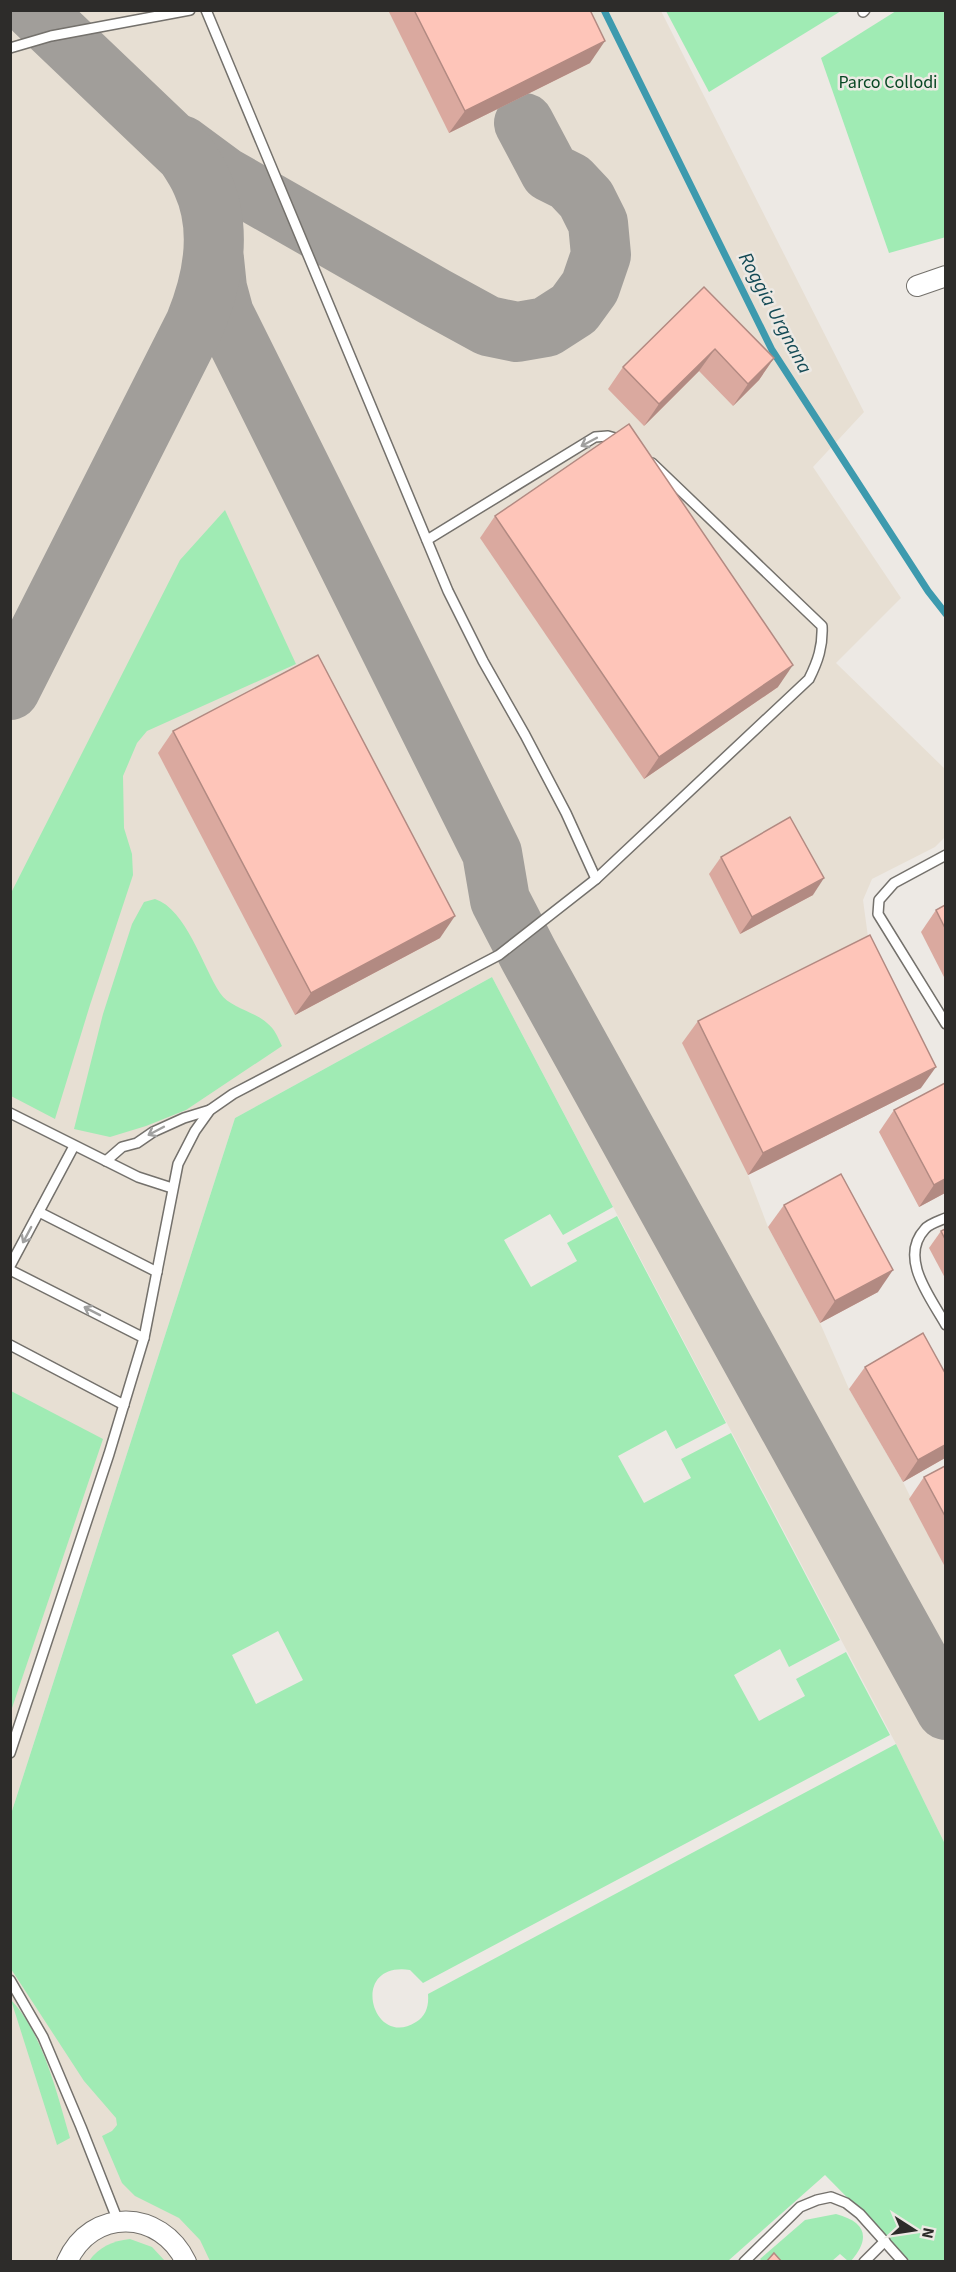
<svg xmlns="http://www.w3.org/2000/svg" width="956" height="2272" viewBox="0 0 956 2272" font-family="'Source Sans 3',sans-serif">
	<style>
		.built { fill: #e7dfd3 }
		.green { fill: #a0ebb4; fill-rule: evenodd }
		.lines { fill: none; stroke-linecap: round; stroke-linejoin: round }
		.stream { stroke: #3d9aae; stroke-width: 7 }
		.taxiway { stroke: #a19e9a; stroke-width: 60 }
		.lane-casing { stroke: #74716c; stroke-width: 12 }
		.street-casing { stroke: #74716c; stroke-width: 22 }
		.lane { stroke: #fff; stroke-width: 9 }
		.street { stroke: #fff; stroke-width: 20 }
		.wall { fill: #daa99f }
		.shaded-wall { fill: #b28a82 }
		.building { fill: #fec5b9; stroke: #b28a82; stroke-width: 1.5 }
		.oneway { stroke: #a0a09f }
		.labels { text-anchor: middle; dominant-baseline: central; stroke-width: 5; stroke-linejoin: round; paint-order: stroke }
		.park-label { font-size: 18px; fill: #094824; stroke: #ede9e4 }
		.water-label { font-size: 20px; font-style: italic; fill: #144a55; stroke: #ede9e4 }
	</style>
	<rect width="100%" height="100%" fill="#ede9e4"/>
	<g class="built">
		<path d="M 10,11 L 661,11 L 864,412 L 813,467 L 901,598 L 836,663 L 945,769 L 945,837 L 935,847 L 872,879 L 863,900 L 868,937 L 748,1175 L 768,1227 L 820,1323 L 849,1389 L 903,1482 L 945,1567 L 945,1844 L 896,1744 L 492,977 L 235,1118 L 11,1814 Z"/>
		<path d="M 11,1949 L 237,2261 L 11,2261 Z"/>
	</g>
	<g class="green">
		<path d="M 666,11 L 841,11 L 709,92 Z"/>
		<path d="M 896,11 L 945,11 L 946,237 L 889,253 L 821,58 Z"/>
		<path d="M 225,510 L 296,664 L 147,731 L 137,743 L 123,776 L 124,828 L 132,854 L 133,875 L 90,1005 L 55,1119 L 11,1096 L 11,893 L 180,560 Z"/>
		<path d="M 155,899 C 186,909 203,967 220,993 C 230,1008 254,1011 267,1023 C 275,1029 278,1038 282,1046 L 186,1110 L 146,1126 L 110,1137 L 74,1129 L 103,1014 L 132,924 L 144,902 Z"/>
		<path d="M 492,977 L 613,1207 L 563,1235 L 550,1214 L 504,1240 L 531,1287 L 577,1261 L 567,1243 L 617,1216 L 726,1423 L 676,1449 L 666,1430 L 618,1456 L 644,1503 L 691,1478 L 681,1459 L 731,1433 L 840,1640 L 789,1667 L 780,1649 L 734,1675 L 759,1721 L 805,1696 L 796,1679 L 846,1652 L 890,1735 L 423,1983 L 410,1970 C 348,1961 372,2050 416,2022 C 426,2016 429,2006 428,1994 L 896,1744 L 945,1844 L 945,2261 L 910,2261 L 825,2175 L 728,2261 L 210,2261 L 200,2240 L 179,2218 L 135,2196 L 122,2183 L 102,2136 L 112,2131 L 117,2125 L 116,2118 L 84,2081 L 11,1969 L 11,1814 L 235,1118 ZM 278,1631 L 303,1680 L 256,1704 L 232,1655 Z"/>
		<path d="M 11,1391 L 103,1439 L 11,1711 Z"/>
		<path d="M 11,2000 C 43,2033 57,2094 70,2138 L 57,2145 Z"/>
		<path d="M 836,2214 C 866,2222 871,2238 851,2261 L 848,2261 L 840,2254 L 832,2261 L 763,2262 L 760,2259 L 805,2220 Z"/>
		<path d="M 130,2239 L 152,2247 L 165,2261 L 89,2261 C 99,2247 112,2241 130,2239 Z"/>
	</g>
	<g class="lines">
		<path class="stream" d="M 604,10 L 772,350 L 928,591 L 946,614"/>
		<g class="taxiway">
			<path d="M 181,145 L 223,176 L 435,297 L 488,326 L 517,332 L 546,327 L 574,309 L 590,287 L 601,255 L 598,223 L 586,199 L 570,182 L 550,172 L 524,123"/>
			<path d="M 214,259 L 217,288 L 224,314 L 492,853 L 500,900 L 529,956 L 946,1710"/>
			<path d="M 10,690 L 195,324 C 213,280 223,229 202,183 C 198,173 192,164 186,155 L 34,10"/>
		</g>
		<defs>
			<g id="lane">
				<path d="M 206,10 L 448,591 L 483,661 L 525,735 L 566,813 L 596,879"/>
				<path d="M 863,12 L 865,10"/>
				<path d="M 10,48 L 51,36 L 190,10"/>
				<path d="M 427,540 L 595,437 L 608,436 L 622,440"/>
				<path d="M 946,855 L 894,883 L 879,900 L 878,914 L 946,1024"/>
				<path d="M 10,1113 L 138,1177 L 172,1188"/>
				<path d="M 106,1161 L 122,1147 L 137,1143 L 153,1132 L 184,1118 L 210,1110"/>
				<path d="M 39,1212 L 157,1272"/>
				<path d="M 946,1218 C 939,1221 929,1224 925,1229 C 898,1258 931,1298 946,1325"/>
				<path d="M 10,1266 L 74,1146"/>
				<path d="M 10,1270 L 144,1338"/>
				<path d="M 10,1345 L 124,1405"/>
				<path d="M 10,1753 L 109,1454 L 144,1338 L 178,1164 L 195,1131 L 210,1110 L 233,1094 L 499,955 L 596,879 L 809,679 C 818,661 823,646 822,626 L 652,463"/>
				<path d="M 10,1980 L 43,2037 L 81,2127 L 118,2221"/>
				<path d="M 744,2262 L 800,2207 L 817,2200 L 831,2197 L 846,2203 L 860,2214 L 903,2262"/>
				<path d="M 864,2262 L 885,2241"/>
			</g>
			<g id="street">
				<path d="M 917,286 L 946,276"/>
				<path d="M 67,2262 C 91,2207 161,2209 186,2262"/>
			</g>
		</defs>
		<use href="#lane" class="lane-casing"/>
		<use href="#street" class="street-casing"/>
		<use href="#lane" class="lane"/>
		<use href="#street" class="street"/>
	</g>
	<g class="wall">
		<path d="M 388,10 L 590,10 L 590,63 L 449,133 Z"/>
		<path d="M 704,287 L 774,358 L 759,380 L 733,406 L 699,371 L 644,426 L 608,389 L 623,367 Z"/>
		<path d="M 495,516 L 778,687 L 644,779 L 480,538 Z"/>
		<path d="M 173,731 L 440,938 L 295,1015 L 158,753 Z"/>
		<path d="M 721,857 L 813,895 L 740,934 L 709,874 Z"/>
		<path d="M 945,905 L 945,979 L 921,932 L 936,910 Z"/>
		<path d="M 698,1021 L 921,1088 L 748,1175 L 682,1043 Z"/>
		<path d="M 894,1110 L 945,1193 L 919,1207 L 879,1132 Z"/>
		<path d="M 784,1205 L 878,1292 L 820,1323 L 768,1227 Z"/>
		<path d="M 945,1229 L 945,1278 L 929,1248 L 941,1231 Z"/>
		<path d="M 865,1367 L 945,1373 L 945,1458 L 903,1482 L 849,1389 Z"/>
		<path d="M 945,1466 L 945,1567 L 909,1499 L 924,1477 Z"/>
	</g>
	<g class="shaded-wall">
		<path d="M 605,41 L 590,63 L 449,133 L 465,111 Z"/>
		<path d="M 715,349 L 699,371 L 644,426 L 659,404 Z"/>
		<path d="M 774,358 L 759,380 L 733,406 L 748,384 Z"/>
		<path d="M 793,665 L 778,687 L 644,779 L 659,757 Z"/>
		<path d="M 824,878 L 813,895 L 740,934 L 752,917 Z"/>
		<path d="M 455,916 L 440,938 L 295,1015 L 311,993 Z"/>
		<path d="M 936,1067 L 921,1088 L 748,1175 L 763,1153 Z"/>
		<path d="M 945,1179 L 945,1193 L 919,1207 L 934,1185 Z"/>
		<path d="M 893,1270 L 878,1292 L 820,1323 L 835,1301 Z"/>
		<path d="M 945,1445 L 945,1458 L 903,1482 L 918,1460 Z"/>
	</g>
	<g class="building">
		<path d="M 414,10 L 590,10 L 605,41 L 465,111 Z"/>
		<path d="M 704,287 L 774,358 L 748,384 L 715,349 L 659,404 L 623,367 Z"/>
		<path d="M 629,424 L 793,665 L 659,757 L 495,516 Z"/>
		<path d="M 318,655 L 455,916 L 311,993 L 173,731 Z"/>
		<path d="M 790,817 L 824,878 L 752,917 L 721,857 Z"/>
		<path d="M 945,905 L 945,928 L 936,910 Z"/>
		<path d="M 870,935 L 936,1067 L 763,1153 L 698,1021 Z"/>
		<path d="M 945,1083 L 945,1179 L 934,1185 L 894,1110 Z"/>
		<path d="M 841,1174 L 893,1270 L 835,1301 L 784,1205 Z"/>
		<path d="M 945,1229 L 945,1239 L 941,1231 Z"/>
		<path d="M 923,1333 L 945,1373 L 945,1445 L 918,1460 L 865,1367 Z"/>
		<path d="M 945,1466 L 945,1516 L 924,1477 Z"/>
		<path d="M 774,2253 L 782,2262 L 766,2262 Z"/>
	</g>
	<defs><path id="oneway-shaft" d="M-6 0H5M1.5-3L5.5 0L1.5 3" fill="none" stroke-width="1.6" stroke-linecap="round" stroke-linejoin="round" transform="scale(1.5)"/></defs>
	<g class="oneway">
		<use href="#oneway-shaft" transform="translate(589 442) rotate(152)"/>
		<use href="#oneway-shaft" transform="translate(156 1131) rotate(152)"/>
		<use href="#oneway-shaft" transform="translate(27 1235) rotate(118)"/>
		<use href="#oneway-shaft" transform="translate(92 1311) rotate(-153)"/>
	</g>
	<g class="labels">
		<g class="park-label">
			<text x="888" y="82">Parco Collodi</text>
		</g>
		<g class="water-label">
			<text transform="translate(775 313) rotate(62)">Roggia Urgnana</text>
		</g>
	</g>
	<rect width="956" height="2272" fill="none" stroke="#2d2c2a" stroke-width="24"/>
	<g transform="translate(914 2230) rotate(102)" stroke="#ede9e4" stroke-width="4.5" paint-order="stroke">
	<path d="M0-4.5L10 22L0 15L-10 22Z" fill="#2d2c2a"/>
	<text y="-9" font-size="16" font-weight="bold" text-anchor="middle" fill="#2d2c2a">N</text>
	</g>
</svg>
